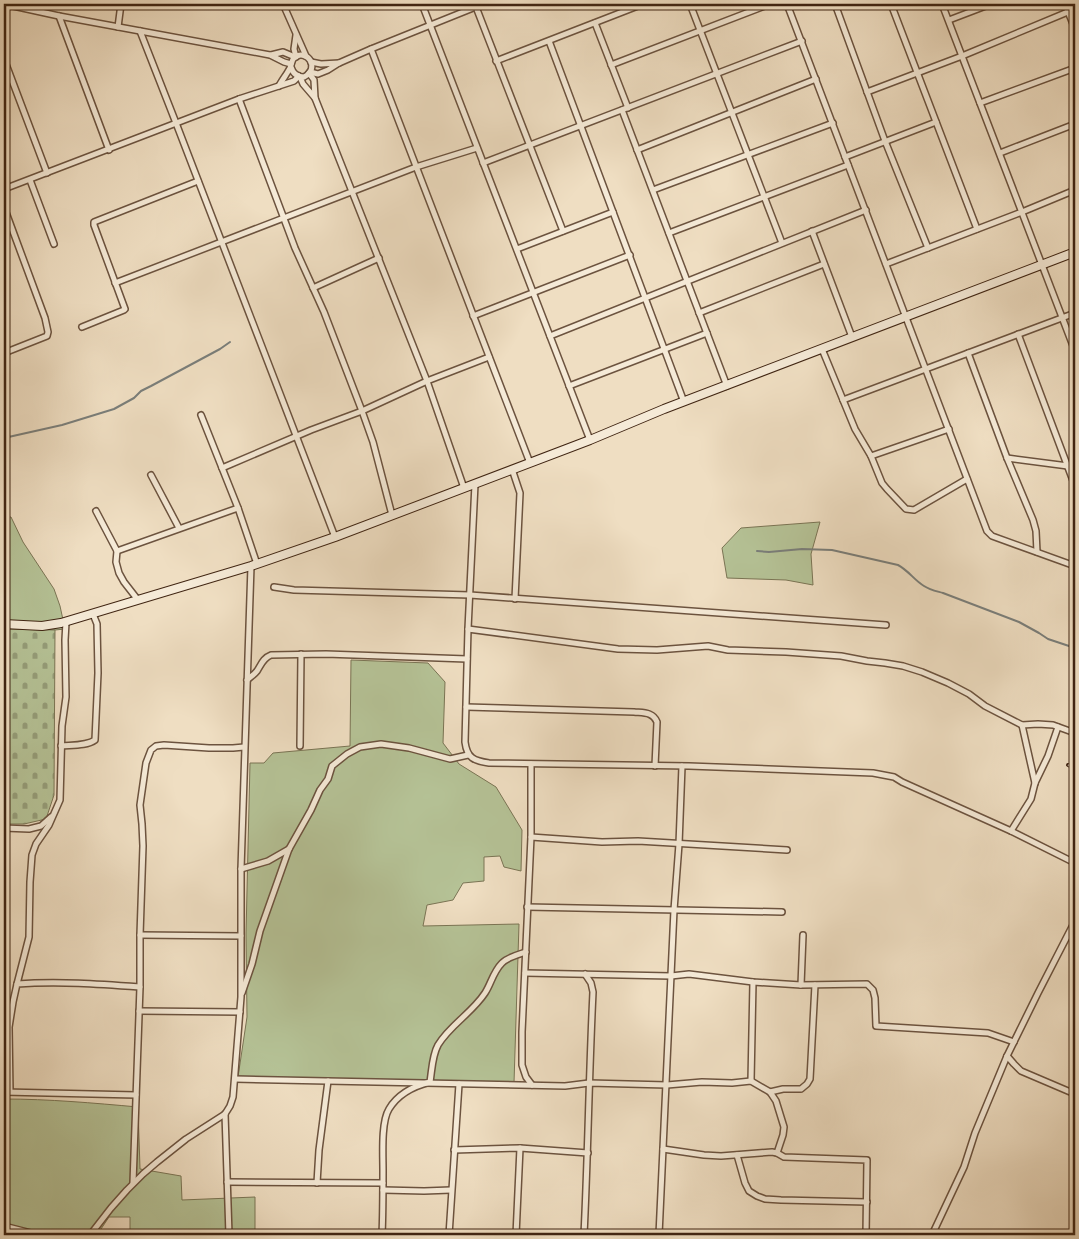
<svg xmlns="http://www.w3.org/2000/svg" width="1079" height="1239" viewBox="0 0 1079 1239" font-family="'IM FELL DW Pica',serif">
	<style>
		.grass { fill: #b5c296; stroke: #7a7454 }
		.cemetery { fill: url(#cemetery-stones); stroke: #7a7454 }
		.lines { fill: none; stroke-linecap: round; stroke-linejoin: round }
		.stream { stroke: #7a7e7a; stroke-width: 2 }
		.street-casing { stroke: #6c533f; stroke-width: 8 }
		.secondary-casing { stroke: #402513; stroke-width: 10 }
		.street { stroke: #f5ead7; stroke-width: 5 }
		.secondary { stroke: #f5ead7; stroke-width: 8 }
		.rail-casing { stroke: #402513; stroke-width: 4 }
		.rail { stroke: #f5ead7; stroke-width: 2; stroke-dasharray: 5.5; stroke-linecap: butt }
	</style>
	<defs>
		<pattern id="cemetery-stones" width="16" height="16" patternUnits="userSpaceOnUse" patternTransform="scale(1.25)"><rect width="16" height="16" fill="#b5c296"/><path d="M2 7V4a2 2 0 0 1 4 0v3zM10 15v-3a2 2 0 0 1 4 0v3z" fill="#959d79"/></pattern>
	</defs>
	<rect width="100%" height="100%" fill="#efdec2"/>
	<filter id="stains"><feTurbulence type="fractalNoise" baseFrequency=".004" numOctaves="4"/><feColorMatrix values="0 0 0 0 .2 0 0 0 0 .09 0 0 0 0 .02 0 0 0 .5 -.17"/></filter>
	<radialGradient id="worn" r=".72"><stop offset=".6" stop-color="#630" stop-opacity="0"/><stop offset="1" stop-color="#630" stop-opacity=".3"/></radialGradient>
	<g class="grass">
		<path d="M 4,517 L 11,517 L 23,542 L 54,589 L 60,606 L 65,629 L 55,630 L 4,629 Z"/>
		<path d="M 820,522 L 811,554 L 813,585 L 786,580 L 727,578 L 722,548 L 741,528 Z"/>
		<path d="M 351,660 L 428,663 L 445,682 L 443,743 L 459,764 L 496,787 L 522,830 L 521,871 L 504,867 L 500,856 L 484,857 L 484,881 L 463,883 L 453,900 L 427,905 L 423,926 L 519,924 L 514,1083 L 238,1077 L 247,1017 L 246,934 L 250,763 L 264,763 L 273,753 L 350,746 Z"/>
		<path d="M 4,1099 C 49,1099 93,1103 138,1107 L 140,1169 L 181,1176 L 182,1200 L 255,1197 L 255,1235 L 130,1235 L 130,1217 L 109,1217 L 97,1235 L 4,1235 Z"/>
	</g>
	<path class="cemetery" d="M 4,629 L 55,630 L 54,795 L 46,819 L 24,824 L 4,824 Z"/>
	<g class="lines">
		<g class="stream">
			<path d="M 4,438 L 62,425 L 114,409 L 134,398 L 141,391 L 151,386 L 220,349 L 230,342"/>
			<path d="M 757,551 L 769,552 L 802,549 L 832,550 L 898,565 C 909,571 914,580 924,586 C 930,590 936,591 943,593 L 1019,622 L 1039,633 L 1048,639 L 1075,648"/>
		</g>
		<defs>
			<g id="street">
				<path d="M 4,4 L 59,16 L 270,55 L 284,62 L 291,64"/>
				<path d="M 283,4 L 306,56"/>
				<path d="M 422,4 L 590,440"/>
				<path d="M 690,4 L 782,243"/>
				<path d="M 787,4 L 987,531 L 992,536 L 1075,566"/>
				<path d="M 835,4 L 885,141 L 928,248"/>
				<path d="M 891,4 L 977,229"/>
				<path d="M 942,4 L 1075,351"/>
				<path d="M 1065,4 L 1075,29"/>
				<path d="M 476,7 L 563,231"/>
				<path d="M 59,16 L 109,150"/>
				<path d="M 949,20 L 991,4"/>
				<path d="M 595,23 L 628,108"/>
				<path d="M 118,27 L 121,4"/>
				<path d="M 140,31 L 176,123 L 335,537"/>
				<path d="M 549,41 L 684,402"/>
				<path d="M 371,49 L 530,463"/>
				<path d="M 271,55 L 283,52 L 295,57"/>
				<path d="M 296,57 L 294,49 L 296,35"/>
				<path d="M 4,59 L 47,173"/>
				<path d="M 496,61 L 643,4"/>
				<path d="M 311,62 L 321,64 L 339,63"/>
				<path d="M 611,65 L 770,4"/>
				<path d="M 310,72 L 318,74 L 328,70 L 339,63 L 371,49 L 483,4"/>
				<path d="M 309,73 L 314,80 L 315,98 L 427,381 L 464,488"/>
				<path d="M 300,77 L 303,84 L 315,98"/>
				<path d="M 279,86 C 282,80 287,74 290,68 C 292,64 291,60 295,57 C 307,49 321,68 304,77 C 297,77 293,74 291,67"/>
				<path d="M 867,92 L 962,56 L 1075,9"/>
				<path d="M 239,99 L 295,248 L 324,312 L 362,411 L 373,442 L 392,515"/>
				<path d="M 980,103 L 1075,68"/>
				<path d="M 622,110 L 727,386"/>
				<path d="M 637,150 L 816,79"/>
				<path d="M 1000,153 L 1075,124"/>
				<path d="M 845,157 L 936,122"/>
				<path d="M 483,163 L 802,41"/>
				<path d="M 30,180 L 54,244"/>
				<path d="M 4,189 L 239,99 L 294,81 L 299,76"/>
				<path d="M 653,190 L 833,123"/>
				<path d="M 4,207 L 45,318 L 48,332 L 47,336 L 4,353"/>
				<path d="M 812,231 L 852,337"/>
				<path d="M 669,233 L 848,165"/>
				<path d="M 517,249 L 613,212"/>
				<path d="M 886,264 L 1022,212 L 1075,190"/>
				<path d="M 115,283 L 416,167 L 477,148"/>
				<path d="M 313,288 L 379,258"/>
				<path d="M 699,313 L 824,264"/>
				<path d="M 473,316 L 630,255"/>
				<path d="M 82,327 L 124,310 L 125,309 L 94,225 L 94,222 L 198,181"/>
				<path d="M 1018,334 L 1075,486"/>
				<path d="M 550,336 L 866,210"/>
				<path d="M 822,349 L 855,429 L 871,456 L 882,483 L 887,489 L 906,509 L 914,510 L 967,479"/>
				<path d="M 968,353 L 1007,458 L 1033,520 L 1036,531 L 1037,552"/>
				<path d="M 569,386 L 707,333"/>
				<path d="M 843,400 L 1075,313"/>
				<path d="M 201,415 L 238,508 L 257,564"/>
				<path d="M 871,456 L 949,429"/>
				<path d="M 1007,458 L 1068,466 L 1075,465"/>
				<path d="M 222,468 L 311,430 L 362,411 L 427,381 L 489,357"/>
				<path d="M 512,469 L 520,493 L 515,599"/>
				<path d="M 151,475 L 179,528"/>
				<path d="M 475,484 L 468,629 L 465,742 C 467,758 474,761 489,763 L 689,766 L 873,773 L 894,777 L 902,782 L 1011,831 L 1075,863"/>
				<path d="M 96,511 L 117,551 L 116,562 L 119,573 L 124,582 L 138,600"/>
				<path d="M 117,551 L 238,508"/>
				<path d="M 274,587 L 294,590 L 470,595 L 886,625"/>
				<path d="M 468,629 L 618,649 L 657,650 L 708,646 L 728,650 L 786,652 L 841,656 L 867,661 L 885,663 L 903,666 L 922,672 L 948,683 L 969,694 L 985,706 L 1022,725 L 1038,724 L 1053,725 L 1075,733"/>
				<path d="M 247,680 C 250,677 254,675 257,671 C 261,665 263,658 271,655 L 326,654 L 467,659"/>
				<path d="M 466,707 L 634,712 C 644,713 653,712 657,722 L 655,766"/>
				<path d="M 1022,725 L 1035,783"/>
				<path d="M 61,746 C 72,745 87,746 95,740 L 98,673 L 97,624 L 93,614"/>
				<path d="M 300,746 L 301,654"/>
				<path d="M 531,764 L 531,837 L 522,1032 L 522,1065 L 526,1077 L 532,1085"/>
				<path d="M 4,828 L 29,829 L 41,826 L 51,817"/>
				<path d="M 1011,831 L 1031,799 L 1035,783 L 1048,756 L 1058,727"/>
				<path d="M 531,837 L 602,842 L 638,841 L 787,850"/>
				<path d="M 241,869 L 268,861 L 289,849"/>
				<path d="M 527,907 L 782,912"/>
				<path d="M 140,935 L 241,936"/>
				<path d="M 525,973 L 671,976 L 689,974 L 753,982 L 801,985 L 867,984 L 873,990 L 875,998 L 876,1026 L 988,1033 L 1014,1042"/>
				<path d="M 17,984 L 29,937 L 30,882 L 32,855 L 36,844 L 49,825 L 60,800 L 62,726 L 66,697 L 65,640 L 66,622"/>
				<path d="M 801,985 L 803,935"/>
				<path d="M 242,993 L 252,964 L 260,931 L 289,849 L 311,810 L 320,790 L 328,779 L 332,766 L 347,754 L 360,747 L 381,744 L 409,748 L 450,759 L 468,755"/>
				<path d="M 139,1011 L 240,1012"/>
				<path d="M 1007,1056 L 1014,1064 L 1021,1071 L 1075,1094"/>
				<path d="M 235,1079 L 565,1086 L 589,1083 L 667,1085 L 702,1082 L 732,1083 L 751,1081 L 770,1092 L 776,1101 L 784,1127 L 783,1135 L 777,1153"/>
				<path d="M 751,1081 L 753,982"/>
				<path d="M 4,1092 L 136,1095"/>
				<path d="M 10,1092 L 9,1027 L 13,1002 L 17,984 C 58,981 99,984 140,987"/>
				<path d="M 770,1092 L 783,1089 L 801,1089 L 807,1084 L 810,1079 L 815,985"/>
				<path d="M 225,1114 L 229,1235"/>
				<path d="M 663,1149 L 704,1155 L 721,1156 L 772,1152 L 777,1153 L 784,1157 L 867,1160 L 866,1235"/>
				<path d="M 454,1150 L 520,1148 L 588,1153"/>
				<path d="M 737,1155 L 745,1183 L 749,1191 L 757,1196 L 765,1199 L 781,1200 L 867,1202"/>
				<path d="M 227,1182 L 383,1183"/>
				<path d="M 133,1183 L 140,987 L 140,935 L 143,846 L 142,824 L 140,805 L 146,763 L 151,750 L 156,746 L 164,745 L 209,748 L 233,748 L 244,747"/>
				<path d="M 317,1183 L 319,1150 L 328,1081"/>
				<path d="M 383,1190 L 424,1191 L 451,1190"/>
				<path d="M 4,1226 L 39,1235"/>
				<path d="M 90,1235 L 111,1208 L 127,1190 L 143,1174 L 157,1162 L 186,1139 L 225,1114 L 230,1106 L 233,1097 L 241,997 L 241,869 L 251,566"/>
				<path d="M 382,1235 C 383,1213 383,1191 383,1170 C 383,1154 381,1122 389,1109 C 398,1094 414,1086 430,1082 C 432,1070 432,1056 438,1045 C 450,1025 472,1013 485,993 C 491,984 493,972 502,963 C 508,957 517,955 526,952"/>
				<path d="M 449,1235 L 459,1084"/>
				<path d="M 516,1235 L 520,1148"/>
				<path d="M 584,1235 C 588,1154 589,1073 593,992 L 591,983 L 585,974"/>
				<path d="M 659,1235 L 674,910 L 679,844 L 682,766"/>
				<path d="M 932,1235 L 964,1167 L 975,1133 L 1007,1056 L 1038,993 L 1075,921"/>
			</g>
			<path id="secondary" d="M 4,624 L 42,626 L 61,623 L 251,566 L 335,537 L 590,440 L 664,409 L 1075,252"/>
		</defs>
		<use href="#street" class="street-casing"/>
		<use href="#secondary" class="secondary-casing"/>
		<use href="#street" class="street"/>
		<use href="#secondary" class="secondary"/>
		<defs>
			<path id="rail" d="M 1068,765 L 1075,768"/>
		</defs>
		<use href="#rail" class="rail-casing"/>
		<use href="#rail" class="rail"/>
	</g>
	<rect width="1079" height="1239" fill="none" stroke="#efdec2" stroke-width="20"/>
	<rect x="5" y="5" width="1069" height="1229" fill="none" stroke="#402513" stroke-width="2.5"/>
	<rect x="10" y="10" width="1059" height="1219" fill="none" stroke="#402513"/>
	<rect width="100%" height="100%" filter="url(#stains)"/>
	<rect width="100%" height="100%" fill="url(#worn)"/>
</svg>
